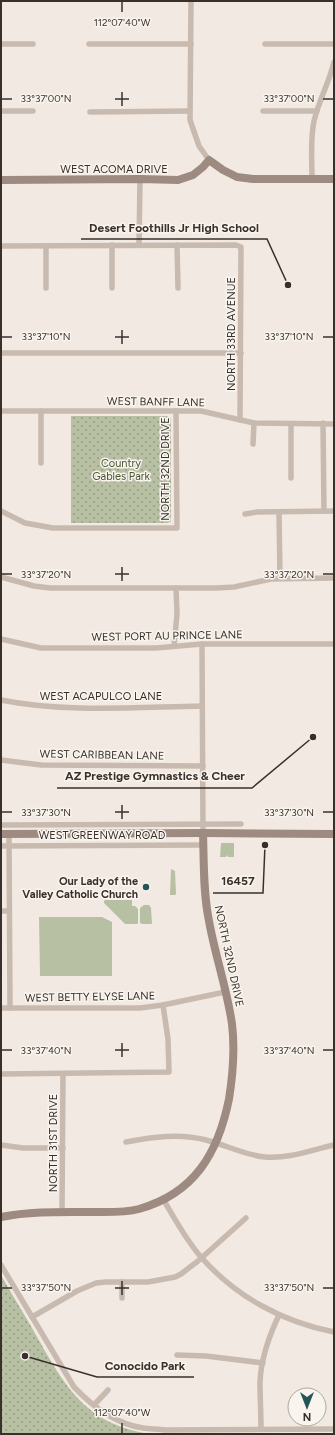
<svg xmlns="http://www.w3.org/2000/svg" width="335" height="1435" viewBox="0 0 335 1435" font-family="Figtree,sans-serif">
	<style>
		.grass { fill: #b7c0a3 }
		.park { fill: url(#park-dots) }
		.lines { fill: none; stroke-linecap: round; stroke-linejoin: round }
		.street { stroke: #c9baaf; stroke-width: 5.5 }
		.secondary { stroke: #9d8a80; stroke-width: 8 }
		.ticks { fill: none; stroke: #39302c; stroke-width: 1.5 }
		.poi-dot { fill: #255557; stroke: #f9f4ee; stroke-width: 1.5 }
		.labels { text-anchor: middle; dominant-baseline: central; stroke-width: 3; stroke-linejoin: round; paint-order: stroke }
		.street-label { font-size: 11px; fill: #39302c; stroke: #f9f4ee }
		.park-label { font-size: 11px; fill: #495532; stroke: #f9f4ee }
		.poi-label { font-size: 11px; font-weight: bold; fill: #39302c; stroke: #f9f4ee; text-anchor: end }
		.ticks-label { font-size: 10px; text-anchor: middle; fill: #39302c; stroke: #f9f4ee; stroke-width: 3; stroke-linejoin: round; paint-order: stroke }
		.leader { fill: none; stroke: #39302c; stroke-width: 1.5 }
		.callout-dot { fill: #39302c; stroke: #f9f4ee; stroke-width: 1.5 }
		.callout-label { font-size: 12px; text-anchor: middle; font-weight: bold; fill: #39302c; stroke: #f9f4ee; stroke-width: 3; stroke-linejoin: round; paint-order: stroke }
	</style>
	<defs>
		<pattern id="park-dots" width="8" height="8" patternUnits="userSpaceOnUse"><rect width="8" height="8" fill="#b7c0a3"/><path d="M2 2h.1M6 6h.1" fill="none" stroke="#969c85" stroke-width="1.8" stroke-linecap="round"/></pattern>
	</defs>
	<rect width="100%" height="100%" fill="#f2eae2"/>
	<g class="grass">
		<path d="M 221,843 L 234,843 L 234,857 L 228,857 L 227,855 L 226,857 L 220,857 Z"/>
		<path d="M 171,869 L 175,871 L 176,894 L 175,895 L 170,895 Z"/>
		<path d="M 105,900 L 132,900 L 132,906 L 135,906 L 138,909 L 138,923 L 137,924 L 125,924 L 104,903 L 104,901 Z"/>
		<path d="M 144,905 L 149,905 L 151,908 L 152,924 L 142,924 L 140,923 L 140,908 Z"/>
		<path d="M 39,917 L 102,917 L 112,922 L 112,976 L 40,976 Z"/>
	</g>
	<g class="park">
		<path d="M 71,416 L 167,416 L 171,418 L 171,521 L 168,523 L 71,523 Z"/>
		<path d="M 1,1275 C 12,1295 25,1315 36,1335 C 65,1387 86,1424 150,1434 L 1,1434 Z"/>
	</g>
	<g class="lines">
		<g class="street">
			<path d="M 191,1 L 190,120 L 199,146 L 209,160"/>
			<path d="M 1,44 L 33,44"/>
			<path d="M 89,44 L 191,44"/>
			<path d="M 265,44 L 334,44"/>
			<path d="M 1,111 L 33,111"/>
			<path d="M 263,111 L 317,111"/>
			<path d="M 90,112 L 190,111"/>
			<path d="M 312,179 C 312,160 310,140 314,121 C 319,100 329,83 334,62"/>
			<path d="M 112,245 L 112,288"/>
			<path d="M 139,245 L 140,179"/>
			<path d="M 177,245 L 178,288"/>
			<path d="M 1,246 L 236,245 L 241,247 L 240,420"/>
			<path d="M 46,246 L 46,288"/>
			<path d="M 1,353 L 241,353"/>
			<path d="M 1,411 L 201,411 L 254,423 L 334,424"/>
			<path d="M 41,411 L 41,463"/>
			<path d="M 323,423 L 324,511"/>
			<path d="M 291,424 L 291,478"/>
			<path d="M 253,444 L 254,423"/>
			<path d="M 1,511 L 25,523 L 53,528 L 177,528 L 176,411"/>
			<path d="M 279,512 L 280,578"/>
			<path d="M 245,514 L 257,512 L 334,511"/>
			<path d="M 1,577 L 34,586 L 50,588 L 216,588 L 234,587 L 271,579 L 334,578"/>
			<path d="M 1,639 L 41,648 L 156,648 L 202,644 L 334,644"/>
			<path d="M 202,644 L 203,833"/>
			<path d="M 174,646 L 177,614 L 176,588"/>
			<path d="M 1,700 C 65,713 137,707 202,706"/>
			<path d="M 1,760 L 41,765 L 203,766"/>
			<path d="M 1,825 L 241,824"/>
			<path d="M 9,834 L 10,1008"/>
			<path d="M 1,846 L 203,845"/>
			<path d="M 1,911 L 9,911"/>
			<path d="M 1,1008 L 140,1008 L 163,1005 L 225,992"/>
			<path d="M 1,1074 L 169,1072 L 168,1039 L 163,1005"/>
			<path d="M 126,1142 C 152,1137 180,1133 206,1140 C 226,1145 244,1155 265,1157 C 289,1159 311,1150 334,1145"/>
			<path d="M 1,1145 L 23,1148 L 63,1148"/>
			<path d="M 163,1199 C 175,1219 186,1240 201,1257 C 236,1297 283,1322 334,1332"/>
			<path d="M 62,1212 L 63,1074"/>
			<path d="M 1,1265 L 74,1387 C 92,1406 116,1424 143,1428 C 150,1429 158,1429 165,1430 L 334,1429"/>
			<path d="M 122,1282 L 122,1298"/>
			<path d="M 32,1317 L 77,1291 L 96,1283 L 106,1282 L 148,1282 L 175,1277 L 181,1274 L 198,1261 L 246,1218"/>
			<path d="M 177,1355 L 206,1356 L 263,1363"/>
			<path d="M 94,1405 L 108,1390"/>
			<path d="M 261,1429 C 261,1413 260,1397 260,1382 C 261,1358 269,1336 279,1315"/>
		</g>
		<g class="secondary">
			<path d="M 1,180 L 140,179 L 178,180 L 193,175 L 203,167 L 209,160 L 223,170 L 237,177 L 253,179 L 334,179"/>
			<path d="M 1,834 L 203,833 L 334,834"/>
			<path d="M 1,1217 C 31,1211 61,1212 91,1212 C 107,1212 124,1213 139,1209 C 195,1193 218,1153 229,1099 C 233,1074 235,1049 232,1024 C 227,989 215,955 209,921 C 203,892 204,862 203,833"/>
		</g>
	</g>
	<path class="ticks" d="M 122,2 L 122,12M 122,92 L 122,106M 2,99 L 12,99M 115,99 L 129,99M 323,99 L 333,99M 122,330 L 122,344M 2,337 L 12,337M 115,337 L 129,337M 323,337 L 333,337M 122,567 L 122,581M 2,574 L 12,574M 115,574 L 129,574M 323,574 L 333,574M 122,805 L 122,819M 2,812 L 12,812M 115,812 L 129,812M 323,812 L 333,812M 122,1043 L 122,1057M 2,1050 L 12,1050M 115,1050 L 129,1050M 323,1050 L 333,1050M 122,1281 L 122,1295M 2,1288 L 12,1288M 115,1288 L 129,1288M 323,1288 L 333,1288M 122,1423 L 122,1433"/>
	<circle class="poi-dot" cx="146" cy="887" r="4"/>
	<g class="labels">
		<g class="street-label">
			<text x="114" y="169">WEST ACOMA DRIVE</text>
			<text transform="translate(231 334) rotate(-90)">NORTH 33RD AVENUE</text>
			<text transform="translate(156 402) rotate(1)">WEST BANFF LANE</text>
			<text transform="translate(165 469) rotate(-90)">NORTH 32ND DRIVE</text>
			<text transform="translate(167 636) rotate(-1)">WEST PORT AU PRINCE LANE</text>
			<text x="101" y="696">WEST ACAPULCO LANE</text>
			<text transform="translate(102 755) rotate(1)">WEST CARIBBEAN LANE</text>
			<text x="102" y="835">WEST GREENWAY ROAD</text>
			<text transform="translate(229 956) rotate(78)">NORTH 32ND DRIVE</text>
			<text transform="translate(90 997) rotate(-1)">WEST BETTY ELYSE LANE</text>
			<text transform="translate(53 1143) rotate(-90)">NORTH 31ST DRIVE</text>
		</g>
		<g class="park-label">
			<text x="121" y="463">Country<tspan x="121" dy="13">Gables Park</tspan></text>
		</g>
		<g class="poi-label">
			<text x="138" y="881">Our Lady of the<tspan x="138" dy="13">Valley Catholic Church</tspan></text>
		</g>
	</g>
	<g class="ticks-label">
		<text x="122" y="26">112°07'40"W</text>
		<text x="289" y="102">33°37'00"N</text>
		<text x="46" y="102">33°37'00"N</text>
		<text x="46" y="340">33°37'10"N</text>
		<text x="289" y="340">33°37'10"N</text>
		<text x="46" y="578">33°37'20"N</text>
		<text x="289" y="578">33°37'20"N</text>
		<text x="46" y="816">33°37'30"N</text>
		<text x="289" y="816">33°37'30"N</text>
		<text x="289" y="1054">33°37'40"N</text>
		<text x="46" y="1054">33°37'40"N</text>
		<text x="46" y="1291">33°37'50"N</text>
		<text x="289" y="1291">33°37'50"N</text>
		<text x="122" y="1416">112°07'40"W</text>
	</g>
	<path class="leader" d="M288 285L267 239H81M313 737L252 788H57M265 845L263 893H213M25 1356L97 1377H194"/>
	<g class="callout-dot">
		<circle cx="288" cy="285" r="4"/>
		<circle cx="313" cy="737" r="4"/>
		<circle cx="265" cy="845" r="4"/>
		<circle cx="25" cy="1356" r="4"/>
	</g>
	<g class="callout-label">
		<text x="174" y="232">Desert Foothills Jr High School</text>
		<text x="155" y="780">AZ Prestige Gymnastics &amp; Cheer</text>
		<text x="238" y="885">16457</text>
		<text x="145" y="1370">Conocido Park</text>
	</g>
	<rect width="335" height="1435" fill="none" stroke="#39302c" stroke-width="4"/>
	<g transform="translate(307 1407) rotate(180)"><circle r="19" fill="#f9f4ee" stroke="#aca6a0"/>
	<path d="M0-3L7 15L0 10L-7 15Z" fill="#255557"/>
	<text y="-6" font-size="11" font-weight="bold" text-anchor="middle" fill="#39302c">N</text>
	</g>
</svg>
